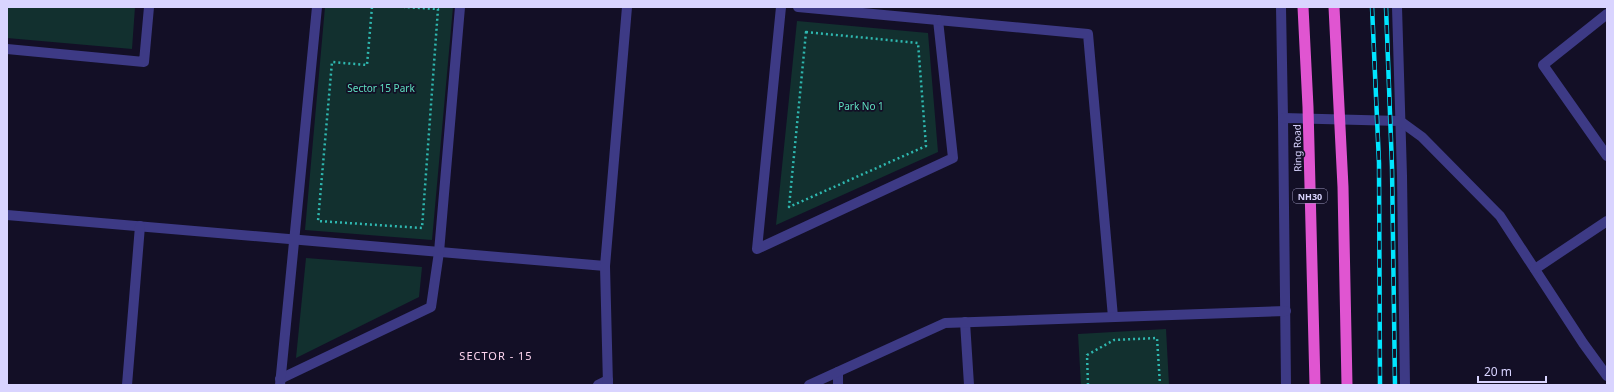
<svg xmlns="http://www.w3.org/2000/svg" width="1614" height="392" viewBox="0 0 1614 392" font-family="'Noto Sans',sans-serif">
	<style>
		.green { fill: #12302f }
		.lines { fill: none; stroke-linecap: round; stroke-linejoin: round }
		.path { stroke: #2fb8b0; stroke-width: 2.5; stroke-dasharray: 2 3; stroke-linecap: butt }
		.service { stroke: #3d3a85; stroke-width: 10 }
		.minor { stroke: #3d3a85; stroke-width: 10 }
		.rail-casing { stroke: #00e5ff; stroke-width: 4.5 }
		.rail { stroke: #130f26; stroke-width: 3; stroke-dasharray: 9; stroke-linecap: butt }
		.trunk-bridge { stroke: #e055d1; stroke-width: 11 }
		.labels { text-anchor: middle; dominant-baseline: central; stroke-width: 3.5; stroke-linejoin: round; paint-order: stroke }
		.shield { fill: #130f26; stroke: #9e99be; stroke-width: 1 }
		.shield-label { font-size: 9px; font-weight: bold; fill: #d9d4ff }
		.park-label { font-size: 10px; fill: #5fe0c0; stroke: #130f26 }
		.street-label { font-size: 10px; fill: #d9d4ff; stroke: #130f26 }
		.neighbourhood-label { font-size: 11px; letter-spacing: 1px; fill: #ffd6f0; stroke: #130f26 }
	</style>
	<rect width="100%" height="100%" fill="#130f26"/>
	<g class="green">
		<path d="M 7,7 L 135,7 L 132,49 L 7,38 Z"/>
		<path d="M 325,7 L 453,7 L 432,240 L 305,230 Z"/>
		<path d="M 797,21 L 928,33 L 938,152 L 776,225 Z"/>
		<path d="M 306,258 L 422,267 L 419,297 L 296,358 Z"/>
		<path d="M 1166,329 L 1169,385 L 1081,385 L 1078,334 Z"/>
	</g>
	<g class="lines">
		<g class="path">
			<path d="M 372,7 L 367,65 L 332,62 L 318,221 L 422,228 L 438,9 L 404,7"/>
			<path d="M 806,32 L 918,43 L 926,146 L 789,207 Z"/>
			<path d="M 1088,385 L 1087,355 L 1114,340 L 1157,338 L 1160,385"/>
		</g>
		<path class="service" d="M 1281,7 L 1283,118 L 1286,385"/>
		<g class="minor">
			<path d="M 781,7 L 757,249 L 953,158 L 938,20"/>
			<path d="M 798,7 L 1088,34 L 1113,317"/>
			<path d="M 1397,7 L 1402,176 L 1405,385"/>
			<path d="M 1607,14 L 1543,65 L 1607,156"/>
			<path d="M 7,49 L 144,62 L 149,7"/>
			<path d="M 1283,118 L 1400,121 L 1422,137 L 1500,216 L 1583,343 L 1607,376"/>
			<path d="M 7,215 L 605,266"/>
			<path d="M 1535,269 L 1607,221"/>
			<path d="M 965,322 L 969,385"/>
			<path d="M 838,372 L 838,385"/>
			<path d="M 280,379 L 431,307 L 439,252 L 460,7"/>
			<path d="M 127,385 L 140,226"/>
			<path d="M 280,385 L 317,7"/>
			<path d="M 598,385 L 608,380"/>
			<path d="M 608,385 L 605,266 L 627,7"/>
			<path d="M 809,385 L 945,323 L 1286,311"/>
		</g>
		<defs>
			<g id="rail">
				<path d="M 1372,7 L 1379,163 L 1380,385"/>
				<path d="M 1386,7 L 1392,167 L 1395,385"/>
			</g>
		</defs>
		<use href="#rail" class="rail-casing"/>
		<use href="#rail" class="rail"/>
		<g class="trunk-bridge">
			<path d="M 1303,7 L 1308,107 L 1315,385"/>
			<path d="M 1334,7 L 1343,187 L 1347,385"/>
		</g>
	</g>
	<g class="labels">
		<rect class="shield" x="1293" y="189" width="34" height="14" rx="3"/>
		<g class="shield-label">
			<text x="1310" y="196">NH30</text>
		</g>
		<g class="park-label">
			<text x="381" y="88">Sector 15 Park</text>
			<text x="861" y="106">Park No 1</text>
		</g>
		<g class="street-label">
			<text transform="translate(1297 148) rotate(-91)">Ring Road</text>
		</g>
		<g class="neighbourhood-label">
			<text x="496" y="355">SECTOR - 15</text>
		</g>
	</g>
	<rect width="1614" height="392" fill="none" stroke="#d9d4ff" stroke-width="16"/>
	<path d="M1478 376v6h68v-6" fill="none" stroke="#d9d4ff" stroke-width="2"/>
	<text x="1484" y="376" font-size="12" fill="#d9d4ff" stroke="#130f26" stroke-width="3" paint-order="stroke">20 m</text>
</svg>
